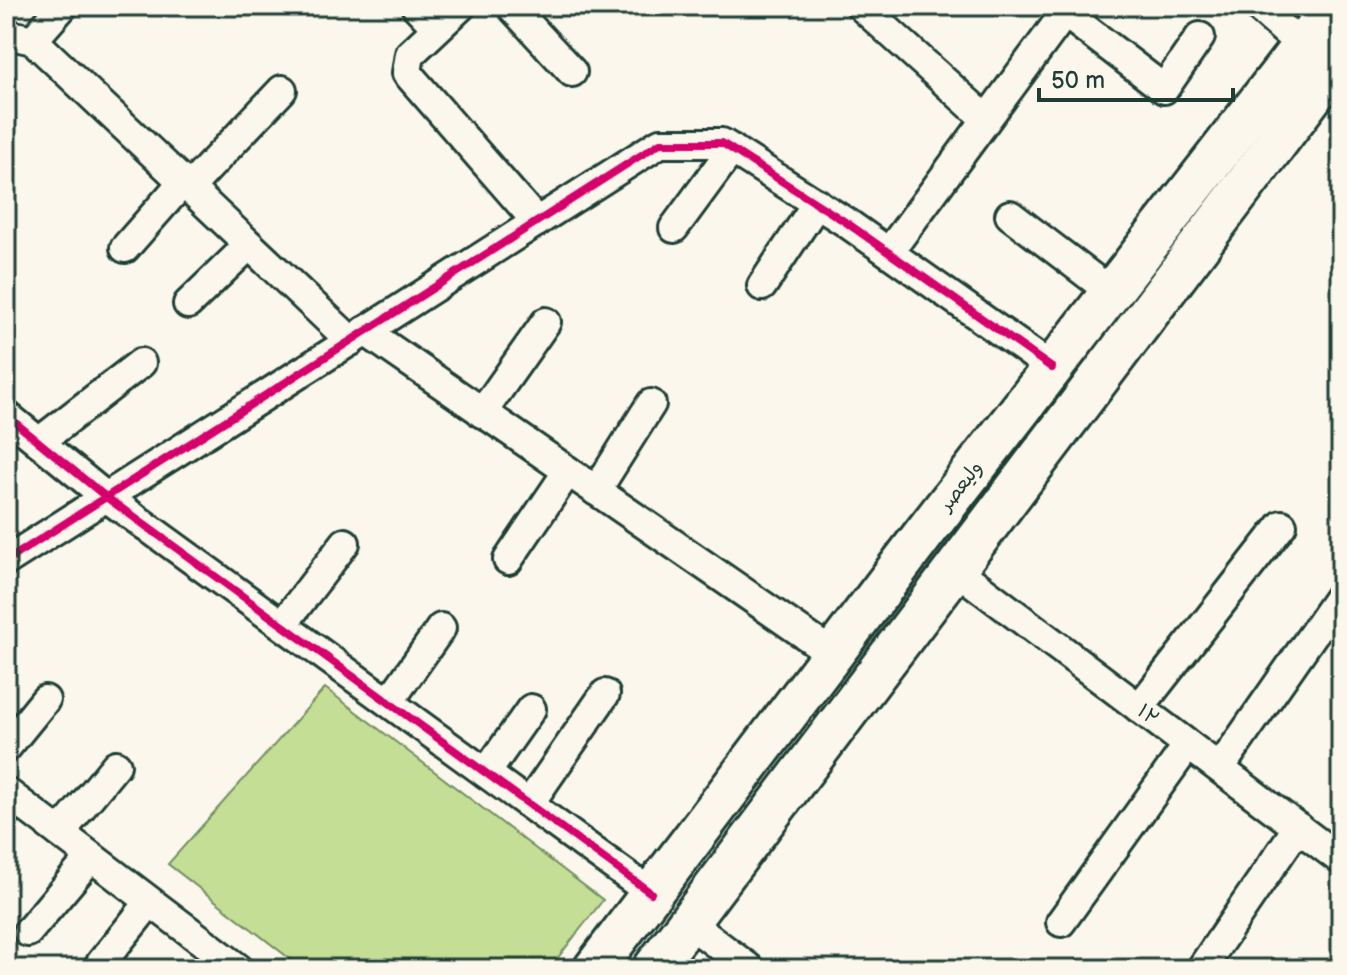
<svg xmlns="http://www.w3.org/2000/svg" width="1347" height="975" viewBox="0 0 1347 975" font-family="'Balsamiq Sans','Playpen Sans Arabic',sans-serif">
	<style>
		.green { fill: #c5de95; stroke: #728e64; stroke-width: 2 }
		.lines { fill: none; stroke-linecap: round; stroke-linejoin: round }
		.street-casing { stroke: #1f3d34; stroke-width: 34 }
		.secondary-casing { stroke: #1f3d34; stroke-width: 46 }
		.street { stroke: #fbf7ec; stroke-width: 28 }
		.secondary { stroke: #fbf7ec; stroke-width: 40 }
		.cycleway-casing { stroke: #fbf7ec; stroke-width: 13 }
		.cycleway { stroke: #d6006c; stroke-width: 8 }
		.labels { text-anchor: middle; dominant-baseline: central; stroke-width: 6; stroke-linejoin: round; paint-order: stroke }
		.street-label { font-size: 20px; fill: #1f3d34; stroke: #fbf7ec }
	</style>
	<rect width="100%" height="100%" fill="#fbf7ec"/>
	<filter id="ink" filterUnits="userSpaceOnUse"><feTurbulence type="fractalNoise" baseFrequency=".0125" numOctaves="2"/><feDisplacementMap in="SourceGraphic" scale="16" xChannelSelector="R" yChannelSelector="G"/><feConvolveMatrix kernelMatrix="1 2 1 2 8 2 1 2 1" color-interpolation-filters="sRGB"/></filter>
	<g filter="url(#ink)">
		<path class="green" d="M 325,688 L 603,900 L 549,969 L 303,969 L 168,864 Z"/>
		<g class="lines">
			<defs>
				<g id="street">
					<path d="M 416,6 L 437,28"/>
					<path d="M 461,6 L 410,54 L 407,73 L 537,222"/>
					<path d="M 511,6 L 572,72"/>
					<path d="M 861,6 L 986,119"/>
					<path d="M 1257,6 L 1302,46"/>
					<path d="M 1065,13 L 1164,89 L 1200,37"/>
					<path d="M 6,34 L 33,40 L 351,341"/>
					<path d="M 33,40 L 63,6"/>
					<path d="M 189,188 L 282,90"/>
					<path d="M 1010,215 L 1111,292"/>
					<path d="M 674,228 L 732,149"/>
					<path d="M 125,248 L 183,182"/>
					<path d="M 889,252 L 1070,6"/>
					<path d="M 762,286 L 817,203"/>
					<path d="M 188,304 L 249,245"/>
					<path d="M 365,331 L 833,654"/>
					<path d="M 482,413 L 546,322"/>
					<path d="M 6,415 L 106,497 L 651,893"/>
					<path d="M 39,442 L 141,363"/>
					<path d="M 596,491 L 651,404"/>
					<path d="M 508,560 L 568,471"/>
					<path d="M 6,561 L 660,143 L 722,143 L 847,223 L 1052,368"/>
					<path d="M 955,569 L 1341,860"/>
					<path d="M 283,624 L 345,543"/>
					<path d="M 389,702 L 441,628"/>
					<path d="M 1139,708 L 1282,525"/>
					<path d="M 6,748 L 45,700"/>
					<path d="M 1220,768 L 1341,594"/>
					<path d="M 486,773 L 531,709"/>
					<path d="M 6,792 L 239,969"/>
					<path d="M 529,804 L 605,694"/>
					<path d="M 60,833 L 116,765"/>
					<path d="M 688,922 L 750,969"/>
					<path d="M 1061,922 L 1188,745"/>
					<path d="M 28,932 L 91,857"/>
					<path d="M 101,963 L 150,902"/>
					<path d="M 1201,969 L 1298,827"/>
				</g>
				<g id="secondary">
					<path d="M 594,969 L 923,535 L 1333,6"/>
					<path d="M 653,969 L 1341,58"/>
				</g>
			</defs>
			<use href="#street" class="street-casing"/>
			<use href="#secondary" class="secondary-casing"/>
			<use href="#street" class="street"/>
			<use href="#secondary" class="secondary"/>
			<defs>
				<g id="cycleway">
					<path d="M 6,415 L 106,497 L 651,893"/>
					<path d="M 6,561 L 660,143 L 722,143 L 847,223 L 1052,368"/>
				</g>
			</defs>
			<use href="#cycleway" class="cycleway-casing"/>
			<use href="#cycleway" class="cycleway"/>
		</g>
	</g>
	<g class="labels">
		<g class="street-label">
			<text transform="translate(961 486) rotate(-52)">ولیعصر</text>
			<text transform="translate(1148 715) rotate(37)">۱۲</text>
		</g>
	</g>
	<rect width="1347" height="975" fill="none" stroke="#fbf7ec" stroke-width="32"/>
	<rect x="16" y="16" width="1315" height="943" fill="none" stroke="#1f3d34" stroke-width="3" filter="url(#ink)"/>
	<path d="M1039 88v12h194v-12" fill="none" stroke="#1f3d34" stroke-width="4"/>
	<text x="1051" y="88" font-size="24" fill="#1f3d34" stroke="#fbf7ec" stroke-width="6" paint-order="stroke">50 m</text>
</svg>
